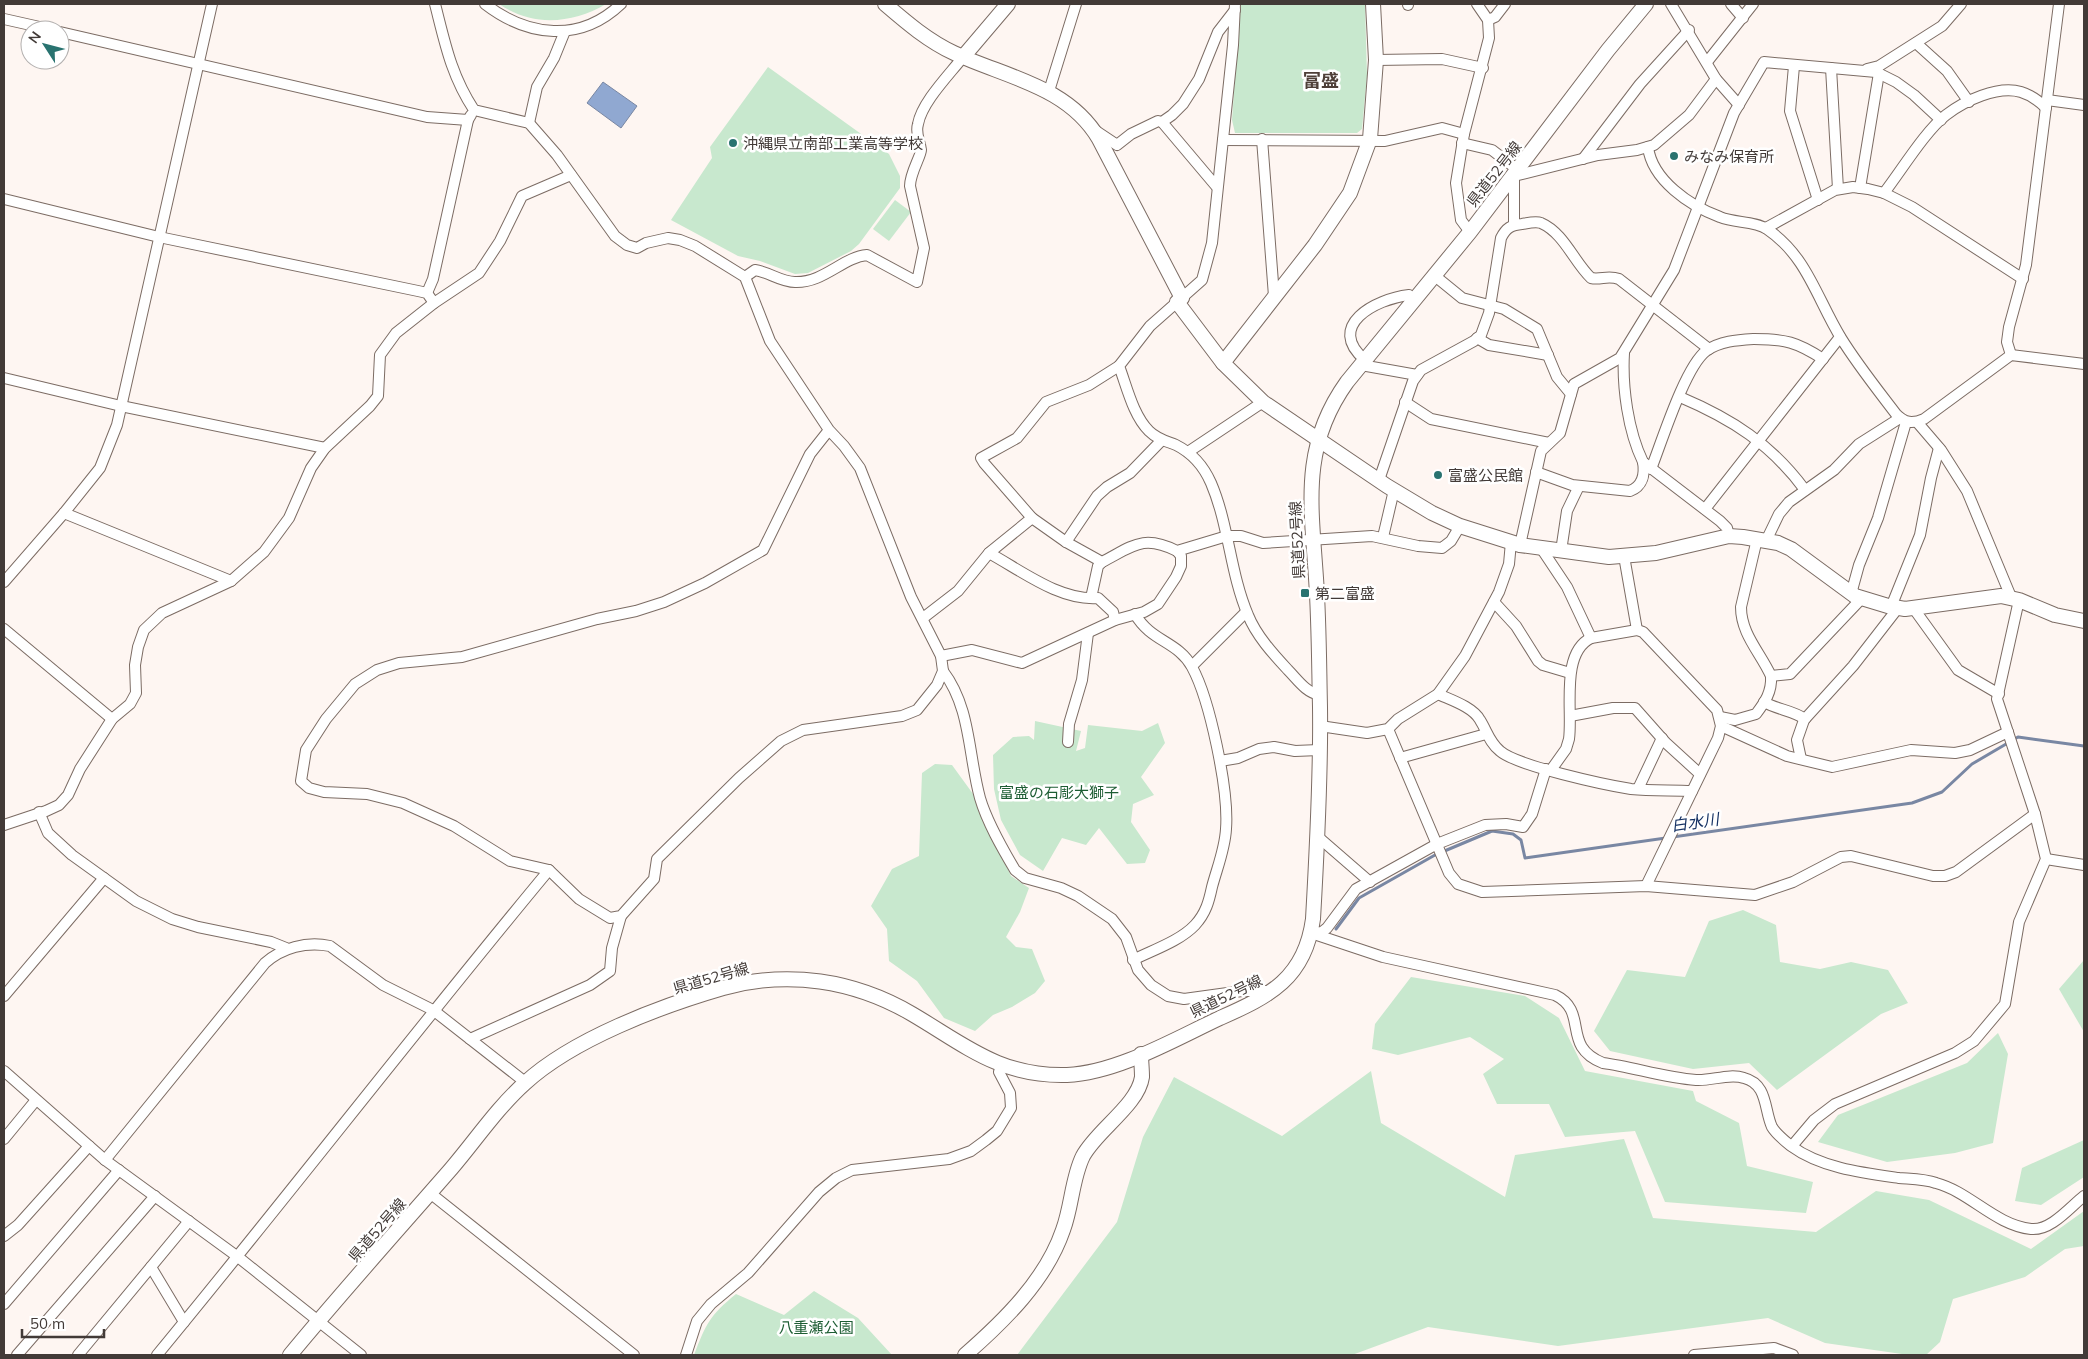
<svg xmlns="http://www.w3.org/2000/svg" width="2088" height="1359" viewBox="0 0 2088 1359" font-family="Mulish,'Noto Sans JP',sans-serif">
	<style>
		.green { fill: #c8e8ce }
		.water { fill: #90a8d1; stroke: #7987a3 }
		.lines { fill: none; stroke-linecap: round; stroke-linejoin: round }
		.stream { stroke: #7987a3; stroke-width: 3 }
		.street-casing { stroke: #7c6c64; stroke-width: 12 }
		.secondary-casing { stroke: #7c6c64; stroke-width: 16 }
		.street { stroke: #fff; stroke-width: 10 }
		.secondary { stroke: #fff; stroke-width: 14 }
		.poi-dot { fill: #297370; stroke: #fff; stroke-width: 2 }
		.labels { text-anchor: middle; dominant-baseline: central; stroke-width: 5; stroke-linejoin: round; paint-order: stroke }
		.poi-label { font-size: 15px; fill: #423a37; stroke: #fff; text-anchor: start }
		.street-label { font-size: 15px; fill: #423a37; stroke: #fff }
		.park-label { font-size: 15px; fill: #1d5d33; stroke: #fff }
		.water-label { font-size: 16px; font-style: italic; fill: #153163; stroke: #fff }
		.quarter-label { font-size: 18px; font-weight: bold; fill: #4e3f38; stroke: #fff }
	</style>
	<rect width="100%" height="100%" fill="#fef6f2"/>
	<g class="green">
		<path d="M 499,4 L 606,4 C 572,24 532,27 499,4 Z"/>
		<path d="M 1240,4 L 1365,4 L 1367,76 L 1362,129 L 1357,133 L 1235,133 L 1232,120 Z"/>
		<path d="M 768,67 L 889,154 L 900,176 L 900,188 L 859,244 L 851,251 L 808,273 L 795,274 L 760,261 L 738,256 L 671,220 L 712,158 L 710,147 Z"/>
		<path d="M 895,200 L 911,212 L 889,241 L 873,229 Z"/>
		<path d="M 1035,721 L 1081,731 L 1076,751 L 1085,748 L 1088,725 L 1142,731 L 1158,723 L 1165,743 L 1141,777 L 1154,795 L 1133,804 L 1131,822 L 1150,850 L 1145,863 L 1127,864 L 1099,828 L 1086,845 L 1062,838 L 1043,871 L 1020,855 L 1001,820 L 994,789 L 993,755 L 1013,737 L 1029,736 L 1034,740 Z"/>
		<path d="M 935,764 L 952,765 L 976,798 L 1011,876 L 1029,888 L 1020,912 L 1006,937 L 1016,947 L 1032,949 L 1045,981 L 1035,993 L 1012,1007 L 993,1015 L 975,1031 L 944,1018 L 917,981 L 889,961 L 887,929 L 871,906 L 892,869 L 919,856 L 922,773 Z"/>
		<path d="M 1743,910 L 1776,925 L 1780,962 L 1820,969 L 1851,962 L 1888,970 L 1908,1003 L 1881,1014 L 1777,1090 L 1749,1063 L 1693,1069 L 1610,1051 L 1594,1031 L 1627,970 L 1685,977 L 1709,921 Z"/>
		<path d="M 2084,960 L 2084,1032 L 2059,989 Z"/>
		<path d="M 1411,977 L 1525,996 L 1559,1018 L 1585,1071 L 1693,1091 L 1696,1101 L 1739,1123 L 1747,1166 L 1813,1182 L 1806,1213 L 1665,1202 L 1635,1131 L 1565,1137 L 1549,1104 L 1497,1104 L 1483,1074 L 1504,1059 L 1470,1037 L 1398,1055 L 1372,1049 L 1375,1024 Z"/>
		<path d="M 1998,1033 L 2008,1054 L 1993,1143 L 1955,1153 L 1887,1162 L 1818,1142 L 1838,1115 L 1967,1063 Z"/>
		<path d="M 1371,1071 L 1381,1123 L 1505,1197 L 1515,1155 L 1624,1139 L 1653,1218 L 1816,1232 L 1876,1191 L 1929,1200 L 2031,1249 L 2084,1211 L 2084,1246 L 2065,1249 L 2025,1277 L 1953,1299 L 1940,1342 L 1926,1355 L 1909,1355 L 1825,1343 L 1768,1318 L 1558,1346 L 1428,1327 L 1352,1355 L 1017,1355 L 1117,1222 L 1143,1137 L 1174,1077 L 1282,1136 Z"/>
		<path d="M 2084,1140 L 2084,1177 L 2041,1205 L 2015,1201 L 2022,1168 Z"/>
		<path d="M 814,1291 L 858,1318 L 892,1355 L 694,1355 C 706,1324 710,1315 736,1294 L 784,1315 Z"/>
	</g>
	<path class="water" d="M 603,82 L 637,106 L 621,128 L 587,103 Z"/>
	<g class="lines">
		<path class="stream" d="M 1336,929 L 1359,898 L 1435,855 L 1492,831 L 1513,834 L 1521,840 L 1525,858 L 1912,803 L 1942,792 L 1972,764 L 2018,737 L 2084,746"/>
		<defs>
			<g id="street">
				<path d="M 435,4 C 445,43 451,75 474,110 L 529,123 L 557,155 L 615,236 L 627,245 L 637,248 L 646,243 L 668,238 L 680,240 L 695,246 L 745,277 L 770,341 L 829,430 L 844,446 L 860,468 L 911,597 L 941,656 L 943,671 L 937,685 L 917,710 L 902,716 L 803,730 L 781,741 L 739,778 L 657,859 L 654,879 L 621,916 L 610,918 L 579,899 L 549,870 L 510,861 L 454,826 L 403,803 L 367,794 L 324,792 L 309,788 L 301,781 L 306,750 L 326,719 L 355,684 L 377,670 L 399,663 L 462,657 L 597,619 L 636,611 L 664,602 L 705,583 L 763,550 L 810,454 L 829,430"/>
				<path d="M 485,4 C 528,37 580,43 621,4"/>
				<path d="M 1235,4 L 1233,45 L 1212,243 L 1202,280 L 1150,326 L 1119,366 C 1127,387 1133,415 1149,431 C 1157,439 1166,441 1176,445 C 1192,453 1204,467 1211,483 C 1229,525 1230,573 1248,615 C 1256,635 1273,654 1288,670 C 1297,679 1306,693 1320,695"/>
				<path d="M 1671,4 L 1716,79 L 1739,105"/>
				<path d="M 1731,4 L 1743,18"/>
				<path d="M 1408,5 L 1408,4"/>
				<path d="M 4,19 L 53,30"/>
				<path d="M 1488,20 L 1495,17 L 1505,4"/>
				<path d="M 60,32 L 427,117 L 468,120"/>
				<path d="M 1916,43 L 1947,71 L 1969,102"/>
				<path d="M 1376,60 L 1442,59 L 1483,68"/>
				<path d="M 1707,62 L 1753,4"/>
				<path d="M 1794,66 L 1790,111 L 1818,200"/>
				<path d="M 1831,68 L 1838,189"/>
				<path d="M 1867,69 L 1879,66 L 1942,26 L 1961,4"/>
				<path d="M 1049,91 L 1076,4"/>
				<path d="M 2047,100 L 2084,105"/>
				<path d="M 1162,122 L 1216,186"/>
				<path d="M 529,123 L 537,87 L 554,58 L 565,31"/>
				<path d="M 1096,131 L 1117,145 L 1131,134 L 1158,121 L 1162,122 L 1172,115 L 1183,104 L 1199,79 L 1218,32 L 1235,10"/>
				<path d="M 1262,139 L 1274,296"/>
				<path d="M 1223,140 L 1385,141 L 1442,128 L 1464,134"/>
				<path d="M 1462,143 L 1492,150 L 1518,170"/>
				<path d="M 1648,147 C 1652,180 1690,206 1720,217 C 1734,223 1755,221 1767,229 C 1807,256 1817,299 1841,338 C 1857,364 1877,389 1896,414 C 1905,423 1912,424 1924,419 L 2011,355 L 2084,364"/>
				<path d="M 1583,159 L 1640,84 L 1689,30"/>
				<path d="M 1860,188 L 1879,73"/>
				<path d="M 1884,193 C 1901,171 1926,130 1946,115 C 1964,101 1998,85 2021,92 C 2031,95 2039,101 2046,108"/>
				<path d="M 4,199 L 159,237 L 418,291 L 427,293 L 434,303"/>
				<path d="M 1514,225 L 1514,176 L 1598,155 L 1637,150 L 1654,145 L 1689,115 L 1716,79"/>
				<path d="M 1766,228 L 1835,190 L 1853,187 L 1868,189 L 1884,193 L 1912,207 L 2023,279"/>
				<path d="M 1470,232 L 1461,220 L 1456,183 L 1464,134 L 1489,38 L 1488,20 L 1477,4"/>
				<path d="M 1435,276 L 1462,298 L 1504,309 L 1537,329 L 1557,377 L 1571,394"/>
				<path d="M 745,277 L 755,270 C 769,272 781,282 795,282 C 824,283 843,257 867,255 L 917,282 L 924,248 L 910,186 C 910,173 921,156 921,150 C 920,141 915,134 918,124 C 922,102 949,75 963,57"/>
				<path d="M 427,293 L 433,279 L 468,120 L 471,115"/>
				<path d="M 1477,338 L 1489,345 L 1548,355"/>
				<path d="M 1624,353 C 1622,387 1628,431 1643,462 L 1720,521 L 1727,528 L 1729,536"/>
				<path d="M 2011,355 L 2007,342 L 2009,327 L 2026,265 L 2059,4"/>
				<path d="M 1365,360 C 1325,326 1375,299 1409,295 L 1414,300"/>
				<path d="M 1361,365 L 1417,375"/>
				<path d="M 4,378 L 121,406 L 325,448"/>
				<path d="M 1680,397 C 1732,419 1771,444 1805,490"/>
				<path d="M 1405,402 L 1431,419 L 1549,443"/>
				<path d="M 1917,422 L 1941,450 L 1967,491 L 2011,597"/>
				<path d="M 1188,452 L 1263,402"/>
				<path d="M 1651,469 C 1662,441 1685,367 1706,351 C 1720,341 1738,340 1754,339 C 1785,339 1797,342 1823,359"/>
				<path d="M 1536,472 L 1572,485 L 1630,491 C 1643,486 1645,474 1643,462"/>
				<path d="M 1379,480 L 1413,381 L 1421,370 L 1474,341 L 1481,335 L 1489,313 L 1501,238 C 1506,228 1511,225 1522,224 C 1528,223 1536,221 1541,223 C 1564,233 1574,262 1591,278 C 1601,280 1608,275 1619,279 L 1709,349"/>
				<path d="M 1705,509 L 1840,337"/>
				<path d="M 64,513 L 231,581"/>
				<path d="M 1032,518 L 984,463 L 981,458 L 1017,438 L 1046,402 L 1089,385 L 1119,366"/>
				<path d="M 1383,537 L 1394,490"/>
				<path d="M 1766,541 L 1779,514 L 1789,502 L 1834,470 L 1859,444 L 1900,418"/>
				<path d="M 1066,542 L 1097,496 L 1107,487 L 1130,473 L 1161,441"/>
				<path d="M 1520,545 L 1541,451 L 1560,433 L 1574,384 L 1620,358 L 1674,270 L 1734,113 L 1764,62 L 1876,72 L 1896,82 L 1914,95 L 1941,120"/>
				<path d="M 1541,548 L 1567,587 L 1591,638"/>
				<path d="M 1561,551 L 1567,511 L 1579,486"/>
				<path d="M 989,553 C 1022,571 1060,601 1098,598 L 1113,612 L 1115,620"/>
				<path d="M 1624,556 L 1637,630"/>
				<path d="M 4,582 L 64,513 L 100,468 L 117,425 L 212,4"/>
				<path d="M 1851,594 L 1859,565 L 1878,518 L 1906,422"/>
				<path d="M 1091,598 L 1098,566 L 1102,562"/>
				<path d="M 1494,602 L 1516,626 L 1538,661 L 1543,665 L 1570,673"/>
				<path d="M 1891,607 L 1920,535 L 1931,478 L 1939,448"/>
				<path d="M 1914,609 L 1958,670 L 1999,694"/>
				<path d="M 923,618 L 958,591 L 989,553 L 1032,518 L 1066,542 L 1102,562 C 1133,546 1143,534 1177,551 L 1227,536 L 1241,536 L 1263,543 L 1372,536 L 1418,546 L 1442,548 L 1451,541 L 1460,526"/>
				<path d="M 4,629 L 112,719"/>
				<path d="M 941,656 L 972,650 L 1022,663 L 1115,620 L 1144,612 L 1158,604 L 1176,577 L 1181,566 L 1181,556 L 1177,551"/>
				<path d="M 1192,666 L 1246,612"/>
				<path d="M 943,671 C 971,708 968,754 980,798 C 987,822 1002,848 1015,870 L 1025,878 L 1061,888 L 1078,896 L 1112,919 L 1126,937 L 1138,970 L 1151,985 L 1168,996 L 1184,999 L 1242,991 L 1270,991"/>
				<path d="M 1771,676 L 1790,674 L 1862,598"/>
				<path d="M 1438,694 C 1451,700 1473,707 1480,720 C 1487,731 1489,742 1500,751 C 1517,766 1606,785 1631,789 C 1651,791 1672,790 1692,791"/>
				<path d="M 1764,702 C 1778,710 1792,710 1805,719"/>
				<path d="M 1570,716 L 1613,708 L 1635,708 L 1666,743 L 1700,774"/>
				<path d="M 1720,717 L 1735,720 L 1756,714 C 1765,702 1772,692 1771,676 C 1760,652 1741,634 1741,607 L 1757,539"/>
				<path d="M 1320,726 L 1367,733 L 1388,729 L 1398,719 L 1438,694 L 1465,656 L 1499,592 L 1509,564 L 1511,542"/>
				<path d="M 1721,726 L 1787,756 L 1832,767 L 1911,750 L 1955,753 L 1970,750 L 2008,732"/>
				<path d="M 1388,729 L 1449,873 L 1458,884 L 1482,892 L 1646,886 L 1755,895 L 1793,882 L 1841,857 L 1851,856 L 1933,876 L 1945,876 L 1956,872 L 2035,814"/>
				<path d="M 1068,742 L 1069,724 L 1082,680 L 1088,633"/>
				<path d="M 1400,758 L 1486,734"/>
				<path d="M 1801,759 L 1797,740 L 1804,720 L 1853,666 L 1898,608"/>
				<path d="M 1220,761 L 1238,758 L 1259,749 L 1274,747 L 1295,751 L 1319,750"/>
				<path d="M 1551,770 L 1566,749 L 1569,739 C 1573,711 1560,653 1591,638 L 1637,630 L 1643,632 L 1717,710 L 1721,726 L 1718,738 L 1646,886"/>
				<path d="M 1638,789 L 1662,738"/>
				<path d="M 39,812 L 48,833 L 72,855 L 136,901 L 172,919 L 198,927 L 271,942 L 286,948"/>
				<path d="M 4,825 L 46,811 L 59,805 L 68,795 L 80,769 L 112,719 L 130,704 L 136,693 L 135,665 L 138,647 L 144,630 L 162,613 L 231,581 L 264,552 L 289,518 L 311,468 L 325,448 L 370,406 L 378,396 L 380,355 L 396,333 L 434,303 L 479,273 L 500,241 L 522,196 L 571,175"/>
				<path d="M 1317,836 L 1370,882"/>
				<path d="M 2046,859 L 2084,865"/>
				<path d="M 1311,933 L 1383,957 L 1555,995 C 1590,1012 1560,1046 1603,1063 C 1633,1067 1665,1078 1696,1080 C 1712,1081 1729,1073 1744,1078 C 1768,1084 1764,1110 1772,1127 C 1776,1134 1785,1141 1791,1146 C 1821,1168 1863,1173 1899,1178 C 1911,1179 1925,1179 1936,1183 C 1970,1192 1995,1225 2031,1229 C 2051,1231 2070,1207 2084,1196"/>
				<path d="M 1312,933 L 1322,932 L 1327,928 L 1356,889 L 1437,844 L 1485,825 L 1506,824 L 1523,827 L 1532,814 L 1546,769"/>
				<path d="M 1133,960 C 1153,950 1180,941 1195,925 C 1206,913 1209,901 1212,887 C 1217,868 1225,849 1226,829 C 1229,791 1210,700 1192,667 C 1178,641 1151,642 1135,614"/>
				<path d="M 4,996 L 104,878"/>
				<path d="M 470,1039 L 590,985 L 610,971 L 612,948 L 621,916"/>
				<path d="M 4,1071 L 105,1160 L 238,1257 L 361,1355"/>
				<path d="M 4,1139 L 36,1100"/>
				<path d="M 1792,1146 L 1814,1120 L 1835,1104 L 1955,1053 L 1974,1041 L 2005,1004 L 2019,922 L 2046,859 L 2035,814 L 1997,699 L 2019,600"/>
				<path d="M 105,1160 L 265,963 C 282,948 306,941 330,946 L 383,985 L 433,1010 L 525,1082"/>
				<path d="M 430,1193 L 634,1355"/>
				<path d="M 4,1236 L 18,1225 L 89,1146"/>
				<path d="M 151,1267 L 184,1322"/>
				<path d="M 4,1304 L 119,1170"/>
				<path d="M 17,1355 L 155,1196"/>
				<path d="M 78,1355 L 189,1221"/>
				<path d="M 157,1355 C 289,1195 416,1030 549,870"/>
				<path d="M 686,1355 L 697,1321 L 711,1304 L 748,1273 L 819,1192 L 836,1178 L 852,1170 L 949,1159 L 971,1151 L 986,1140 L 997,1131 L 1011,1108 L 1010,1093 L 999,1072 L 1001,1065"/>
				<path d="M 1694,1355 L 1774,1348 L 1793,1355"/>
			</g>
			<g id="secondary">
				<path d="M 885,4 C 906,22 928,41 954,53 C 1005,77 1068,86 1099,139 L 1182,298"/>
				<path d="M 963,57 L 1008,4"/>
				<path d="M 1177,302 L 1223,363 L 1263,402 L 1387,486 L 1432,513 L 1460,526 L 1520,545 L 1609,557 L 1656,553 L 1729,536 L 1743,537 L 1778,543 L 1791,549 L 1855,596 L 1888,606 L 1905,609 L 2001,596 L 2019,600 L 2055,615 L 2084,621"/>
				<path d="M 1223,363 L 1315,245 L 1350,193 L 1370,139 L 1376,60 L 1373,4"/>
				<path d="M 290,1355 C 342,1292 397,1231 451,1169 C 475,1141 497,1108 525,1083 C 573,1039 661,1006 723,988 C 788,970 854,980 912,1014 C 965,1045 1000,1077 1067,1075 C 1117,1073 1175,1039 1220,1018 C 1270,996 1305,978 1313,919 C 1317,849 1321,776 1320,707 C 1319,664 1319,620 1316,578 C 1311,503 1301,446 1347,382 L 1470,232 L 1608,50 L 1646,4"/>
				<path d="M 965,1355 C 1004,1321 1046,1280 1063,1230 C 1072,1206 1072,1178 1083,1156 C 1097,1130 1138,1105 1142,1077 C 1142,1069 1141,1061 1141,1054"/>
			</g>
		</defs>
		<use href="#street" class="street-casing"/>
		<use href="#secondary" class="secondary-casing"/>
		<use href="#street" class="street"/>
		<use href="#secondary" class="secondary"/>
	</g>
	<g class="poi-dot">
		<circle cx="733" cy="143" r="5"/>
		<circle cx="1674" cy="156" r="5"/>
		<circle cx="1438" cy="475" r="5"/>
		<rect x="1300" y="588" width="10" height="10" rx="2.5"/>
	</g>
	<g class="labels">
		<g class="poi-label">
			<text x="743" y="143">沖縄県立南部工業高等学校</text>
			<text x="1684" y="156">みなみ保育所</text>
			<text x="1448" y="475">富盛公民館</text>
			<text x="1315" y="593">第二富盛</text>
		</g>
		<g class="street-label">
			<text transform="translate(1494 174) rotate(-52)">県道52号線</text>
			<text transform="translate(1297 540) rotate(-93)">県道52号線</text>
			<text transform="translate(711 978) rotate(-16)">県道52号線</text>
			<text transform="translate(1226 996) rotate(-26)">県道52号線</text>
			<text transform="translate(377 1230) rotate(-49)">県道52号線</text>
		</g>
		<g class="park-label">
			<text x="1059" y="792">富盛の石彫大獅子</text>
			<text x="816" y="1327">八重瀬公園</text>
		</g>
		<g class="water-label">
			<text transform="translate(1695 822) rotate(-8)">白水川</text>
		</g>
		<g class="quarter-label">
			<text x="1321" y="80">富盛</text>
		</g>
	</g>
	<rect width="2088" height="1359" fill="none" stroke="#423a37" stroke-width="10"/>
	<g transform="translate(45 45) rotate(306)"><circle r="24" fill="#ffffff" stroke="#b3b0af"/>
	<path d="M0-4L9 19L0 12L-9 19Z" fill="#297370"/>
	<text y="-8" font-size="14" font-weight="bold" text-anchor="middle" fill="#423a37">N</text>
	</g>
	<path d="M22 1329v8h82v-8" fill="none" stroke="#423a37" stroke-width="2.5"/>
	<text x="30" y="1329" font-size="15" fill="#423a37" stroke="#ffffff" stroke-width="4" paint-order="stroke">50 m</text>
</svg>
